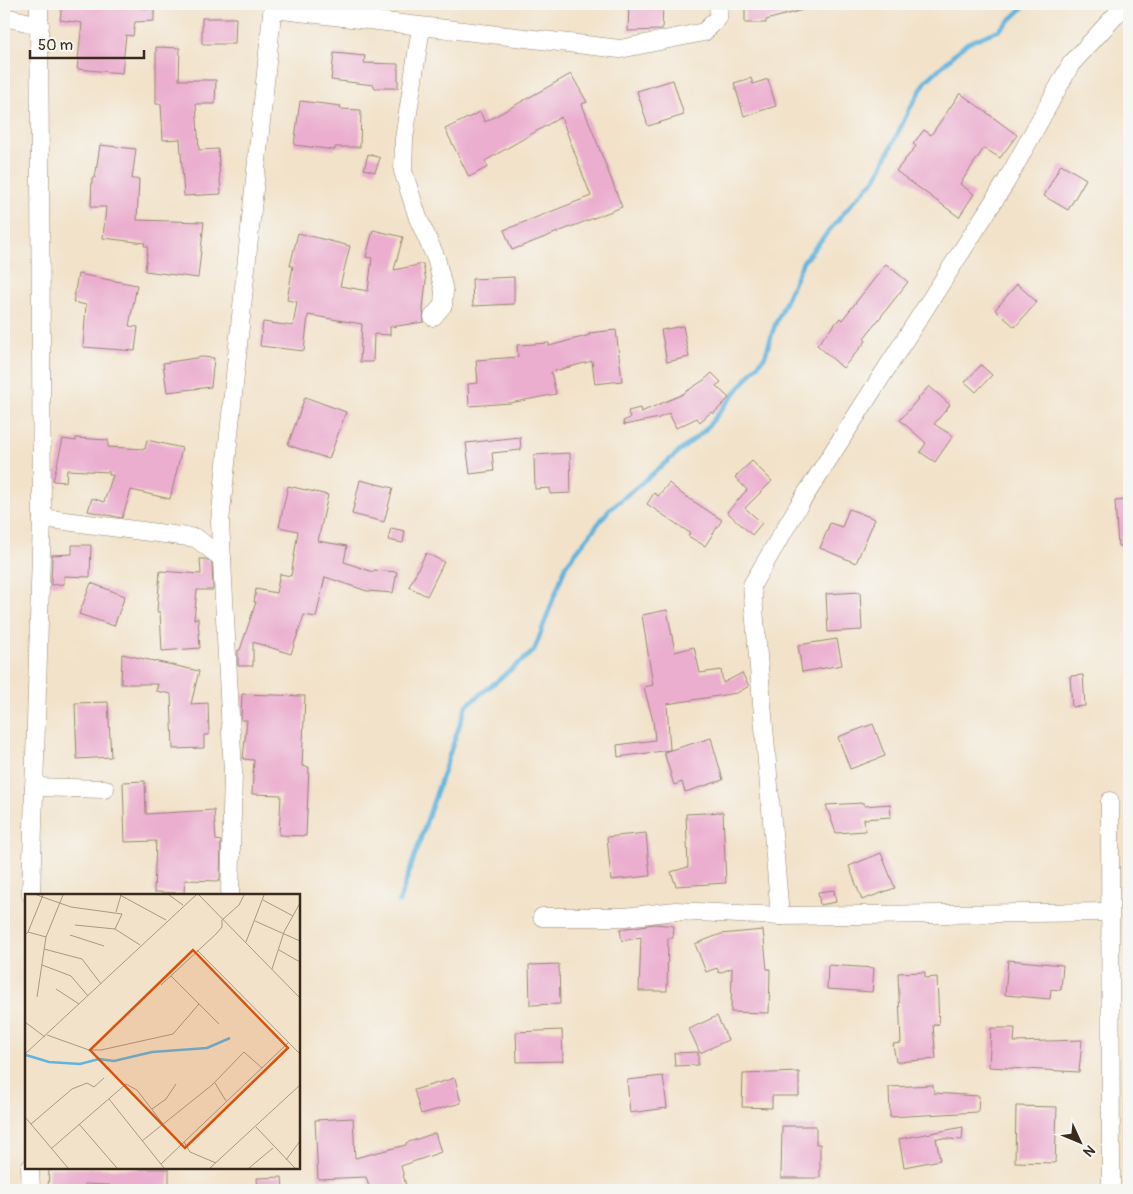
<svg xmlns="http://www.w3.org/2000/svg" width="1133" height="1194" viewBox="0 0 1133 1194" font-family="Pangolin,sans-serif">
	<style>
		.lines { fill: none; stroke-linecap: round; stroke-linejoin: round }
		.stream { stroke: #61b4dd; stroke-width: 4.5 }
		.building { fill: #ebaecf }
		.minor-casing { stroke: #968674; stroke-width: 19 }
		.minor { stroke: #fff; stroke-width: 18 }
		.inset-river { fill: none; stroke: #61b4dd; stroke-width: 2.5 }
		.inset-road { fill: none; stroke: #a99885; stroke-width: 1 }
		.view { fill: #d7540e; fill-opacity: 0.15; stroke: #d7540e; stroke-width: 2.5 }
		.inset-edge { fill: none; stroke: #3b2a1e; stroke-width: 2.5 }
	</style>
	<rect width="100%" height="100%" fill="#f6f6f2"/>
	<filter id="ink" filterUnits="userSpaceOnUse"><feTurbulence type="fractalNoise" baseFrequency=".02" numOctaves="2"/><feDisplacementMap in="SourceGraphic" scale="10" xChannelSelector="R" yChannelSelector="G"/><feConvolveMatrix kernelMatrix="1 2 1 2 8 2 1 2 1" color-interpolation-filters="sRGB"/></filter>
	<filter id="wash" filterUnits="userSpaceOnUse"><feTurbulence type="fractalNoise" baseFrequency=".0096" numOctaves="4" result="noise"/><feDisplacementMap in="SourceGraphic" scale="20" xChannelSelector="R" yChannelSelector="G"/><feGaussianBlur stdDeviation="1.12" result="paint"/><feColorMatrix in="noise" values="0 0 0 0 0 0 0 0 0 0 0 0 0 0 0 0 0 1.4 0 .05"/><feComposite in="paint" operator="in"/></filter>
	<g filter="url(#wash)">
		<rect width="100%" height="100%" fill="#f2e2c9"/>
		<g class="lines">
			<path class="stream" d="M 399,902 L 466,706 L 534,651 L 566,565 L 609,510 L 705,430 L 765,356 L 775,325 L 803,262 L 853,202 L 876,178 L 909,110 L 926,81 L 967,43 L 999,30 L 1027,4"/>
		</g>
		<g id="blocks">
			<g class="building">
				<path d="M 62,4 L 102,4 L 154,9 L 154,21 L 135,22 L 133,36 L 126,35 L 122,73 L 77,69 L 82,23 L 60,20 Z"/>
				<path d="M 629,4 L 663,4 L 662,30 L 628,31 Z"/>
				<path d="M 745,4 L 809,4 L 810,8 L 766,20 L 766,23 L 745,23 Z"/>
				<path d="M 202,18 L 236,18 L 235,44 L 202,44 Z"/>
				<path d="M 156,47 L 180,48 L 179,80 L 216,80 L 215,104 L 196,104 L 199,150 L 218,149 L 221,194 L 184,196 L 180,139 L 163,140 L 161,104 L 156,104 Z"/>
				<path d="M 334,53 L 365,56 L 364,63 L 398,64 L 398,88 L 374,88 L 374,85 L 331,80 Z"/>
				<path d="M 571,74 L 587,102 L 582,104 L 622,207 L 512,250 L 504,230 L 591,196 L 561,117 L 485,161 L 488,167 L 469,177 L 445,129 L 480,112 L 485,122 Z"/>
				<path d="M 751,78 L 753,84 L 768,79 L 776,106 L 744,116 L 734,83 Z"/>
				<path d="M 673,80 L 684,115 L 648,126 L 637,91 Z"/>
				<path d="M 960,93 L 1017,135 L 1000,158 L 984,148 L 960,184 L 974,194 L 959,217 L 896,171 L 916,146 L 913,144 L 924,130 L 931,135 Z"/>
				<path d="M 300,101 L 341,106 L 340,109 L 361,110 L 360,147 L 335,147 L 335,150 L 294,145 Z"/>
				<path d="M 100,145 L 136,149 L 132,179 L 139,179 L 137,220 L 204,222 L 198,278 L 145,271 L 148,246 L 144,246 L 145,243 L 103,238 L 106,207 L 91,207 L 92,178 L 95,178 Z"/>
				<path d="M 368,154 L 380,158 L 375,172 L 364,169 Z"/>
				<path d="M 1061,164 L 1086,179 L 1068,210 L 1044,196 Z"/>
				<path d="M 373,230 L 403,237 L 394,270 L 423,264 L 426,281 L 423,308 L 424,322 L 390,327 L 390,335 L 374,334 L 373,362 L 360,362 L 362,324 L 308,315 L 304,351 L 260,346 L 263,322 L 293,326 L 297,302 L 287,300 L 293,266 L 290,266 L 298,233 L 350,246 L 340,286 L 368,291 L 372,258 L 366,257 Z"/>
				<path d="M 886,264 L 908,282 L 864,338 L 866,341 L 843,368 L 817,345 L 840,318 L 842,320 Z"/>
				<path d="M 78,274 L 137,285 L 129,326 L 138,327 L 135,351 L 83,347 L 86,305 L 73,302 Z"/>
				<path d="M 514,277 L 514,304 L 473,306 L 472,279 Z"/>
				<path d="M 1017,284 L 1037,302 L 1015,327 L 995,310 Z"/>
				<path d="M 683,326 L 689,357 L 667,362 L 661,330 Z"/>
				<path d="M 616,330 L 622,381 L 595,384 L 592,361 L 551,372 L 556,394 L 510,403 L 469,406 L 468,384 L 478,383 L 476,360 L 518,357 L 517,345 L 549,343 L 549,346 L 590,335 L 589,333 Z"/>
				<path d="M 202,357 L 214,358 L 211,387 L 167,392 L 163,363 Z"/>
				<path d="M 981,365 L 992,375 L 976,392 L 965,382 Z"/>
				<path d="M 712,373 L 721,382 L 716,386 L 729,398 L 713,414 L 711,412 L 700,422 L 697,418 L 676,428 L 669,413 L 659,418 L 624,425 L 623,421 L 630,418 L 628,411 L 640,408 L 641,412 L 681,395 L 704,380 Z"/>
				<path d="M 929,386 L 950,405 L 934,424 L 953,436 L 935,462 L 920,452 L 926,443 L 900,420 Z"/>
				<path d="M 305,397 L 346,412 L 329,459 L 288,445 Z"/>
				<path d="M 520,437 L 521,450 L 492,453 L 494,471 L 470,474 L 466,443 Z"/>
				<path d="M 76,438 L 108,440 L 108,447 L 145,449 L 147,440 L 182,448 L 170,499 L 131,490 L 122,518 L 88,511 L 92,498 L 104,502 L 113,475 L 109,475 L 109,472 L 67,470 L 66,482 L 53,481 L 63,439 L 76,441 Z"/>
				<path d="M 570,453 L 571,493 L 550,494 L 550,488 L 535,489 L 534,455 Z"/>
				<path d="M 752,461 L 772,481 L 745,508 L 762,523 L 752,535 L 727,512 L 747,490 L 735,477 Z"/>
				<path d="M 360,480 L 393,488 L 384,522 L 352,514 Z"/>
				<path d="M 669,483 L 682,494 L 722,520 L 705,546 L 688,536 L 690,533 L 647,504 L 654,493 L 658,496 Z"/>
				<path d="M 288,486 L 328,495 L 318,541 L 347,546 L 344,562 L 373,572 L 374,570 L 397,572 L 393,593 L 367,591 L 325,577 L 316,617 L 304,615 L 291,654 L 253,642 L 253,666 L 238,666 L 238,650 L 240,650 L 256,602 L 254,602 L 256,589 L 276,593 L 280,574 L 291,576 L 298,531 L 279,527 Z"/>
				<path d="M 1129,500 L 1129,546 L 1118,546 L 1115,501 Z"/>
				<path d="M 849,509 L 875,519 L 856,563 L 820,548 L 830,523 L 842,527 Z"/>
				<path d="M 391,528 L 405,531 L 403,543 L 388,540 Z"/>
				<path d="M 72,545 L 91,545 L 90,577 L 64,576 L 64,584 L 51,585 L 52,555 L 72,554 Z"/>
				<path d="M 426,553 L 444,562 L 427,596 L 409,587 Z"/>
				<path d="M 200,559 L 206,559 L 212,563 L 213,590 L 197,590 L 194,619 L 198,618 L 200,648 L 162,651 L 160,612 L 157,612 L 160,571 L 201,574 Z"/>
				<path d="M 91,583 L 125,596 L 114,626 L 79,614 Z"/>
				<path d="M 860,592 L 862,630 L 828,632 L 826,594 Z"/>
				<path d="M 667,610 L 675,652 L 694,647 L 700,673 L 721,670 L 723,683 L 742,673 L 749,686 L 737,693 L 667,704 L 670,750 L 618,757 L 617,745 L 655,740 L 653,721 L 644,687 L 653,685 L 642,615 Z"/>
				<path d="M 837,639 L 842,665 L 802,672 L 798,645 Z"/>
				<path d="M 122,654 L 199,671 L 191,704 L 208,703 L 209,735 L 204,735 L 204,748 L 173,749 L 171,694 L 156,691 L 158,684 L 121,684 Z"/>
				<path d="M 1083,675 L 1085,706 L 1072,707 L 1070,676 Z"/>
				<path d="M 242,694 L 305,696 L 302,766 L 309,767 L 306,836 L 279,835 L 281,795 L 252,794 L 254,760 L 243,759 L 247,720 L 241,720 Z"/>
				<path d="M 108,702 L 111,757 L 77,759 L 75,703 Z"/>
				<path d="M 873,724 L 885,756 L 850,769 L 838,737 Z"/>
				<path d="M 711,738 L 723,780 L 685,792 L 682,782 L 674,785 L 664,752 Z"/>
				<path d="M 145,781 L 146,814 L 214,810 L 216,840 L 221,841 L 220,881 L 185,880 L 184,893 L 154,892 L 156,841 L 125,842 L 123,782 Z"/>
				<path d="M 864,803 L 864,806 L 890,804 L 891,817 L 864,819 L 865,831 L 836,833 L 826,805 Z"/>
				<path d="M 723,812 L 726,883 L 676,886 L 671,872 L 688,867 L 686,814 Z"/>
				<path d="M 646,833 L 650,876 L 611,880 L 607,837 Z"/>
				<path d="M 881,853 L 895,888 L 862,900 L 849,866 Z"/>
				<path d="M 834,890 L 836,902 L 820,905 L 818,892 Z"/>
				<path d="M 655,924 L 674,926 L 673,938 L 668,938 L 667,991 L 639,991 L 641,937 L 622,941 L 620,929 Z"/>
				<path d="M 763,930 L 767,969 L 770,969 L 769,1013 L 731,1012 L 732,968 L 719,973 L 717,968 L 706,972 L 695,944 L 721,934 Z"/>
				<path d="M 1008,960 L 1063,965 L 1061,990 L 1051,989 L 1050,999 L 1005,995 Z"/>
				<path d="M 559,964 L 560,1004 L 530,1005 L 529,965 Z"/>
				<path d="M 828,965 L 874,968 L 872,992 L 827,989 Z"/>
				<path d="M 925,972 L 925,978 L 937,977 L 939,1024 L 933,1025 L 936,1059 L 896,1062 L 893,1044 L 901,1043 L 898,973 Z"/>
				<path d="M 717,1016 L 728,1040 L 700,1053 L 689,1029 Z"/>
				<path d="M 991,1028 L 1015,1028 L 1014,1042 L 1082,1040 L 1079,1072 L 989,1067 Z"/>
				<path d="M 562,1030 L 563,1061 L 517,1062 L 516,1032 Z"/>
				<path d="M 698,1052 L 698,1065 L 675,1066 L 674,1053 Z"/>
				<path d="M 799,1072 L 799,1096 L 772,1096 L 772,1108 L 742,1107 L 743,1074 Z"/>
				<path d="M 663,1076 L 667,1108 L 630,1113 L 627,1080 Z"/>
				<path d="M 455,1078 L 461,1103 L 421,1114 L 414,1090 Z"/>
				<path d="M 933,1085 L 934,1093 L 979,1096 L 978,1112 L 890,1117 L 889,1087 Z"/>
				<path d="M 1016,1106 L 1057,1107 L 1055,1163 L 1015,1162 Z"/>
				<path d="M 353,1118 L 355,1158 L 406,1145 L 406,1143 L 435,1133 L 441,1152 L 401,1166 L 407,1190 L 370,1190 L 366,1177 L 318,1179 L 315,1120 Z"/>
				<path d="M 782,1126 L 816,1126 L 816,1144 L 820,1144 L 820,1178 L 781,1178 Z"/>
				<path d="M 963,1127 L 962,1140 L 936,1138 L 940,1160 L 904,1167 L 899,1139 Z"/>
				<path d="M 49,1168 L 169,1169 L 169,1190 L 109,1190 L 110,1185 L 85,1184 L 85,1190 L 48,1190 Z"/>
				<path d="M 282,1177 L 283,1190 L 258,1190 L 257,1178 Z"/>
			</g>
		</g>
	</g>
	<g filter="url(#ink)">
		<use href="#blocks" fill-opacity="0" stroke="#968674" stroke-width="1"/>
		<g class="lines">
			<defs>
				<g id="minor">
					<path d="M 273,9 L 620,49 L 704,32 L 718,18 L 719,4"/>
					<path d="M 4,17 L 40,25"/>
					<path d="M 421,27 L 404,139 L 403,171 L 418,218 L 436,258 L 444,291 L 443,305 L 433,317"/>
					<path d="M 42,518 L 196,538 L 222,558"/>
					<path d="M 34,787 L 105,789"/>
					<path d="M 1110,801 L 1111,1190"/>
					<path d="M 31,895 L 42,518 L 39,4"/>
					<path d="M 230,895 L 233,772 L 220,522 L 273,4"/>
					<path d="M 780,916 L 752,585 L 799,505 L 1006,182 L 1071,64 L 1126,4"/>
					<path d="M 542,917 L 625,917 L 675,911 L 780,916 L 1109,912"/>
					<path d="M 30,1168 L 31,1190"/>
				</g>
			</defs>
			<use href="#minor" class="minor-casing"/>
			<use href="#minor" class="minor"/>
		</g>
	</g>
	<g transform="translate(25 894)">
		<rect width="275" height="275" fill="#f2e2c9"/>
		<path class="inset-river" d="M 1,161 L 24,168 L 55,170 L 74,165 L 89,167 L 127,158 L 182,154 L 205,144"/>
		<path class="inset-road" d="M 12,1 L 46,13 L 97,20 L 90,35M 95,1 L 141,26M 144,1 L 158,11M 174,1 L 275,104M 238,6 L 268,22M 91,18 L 96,1M 230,27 L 275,47M 50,31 L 90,35 L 115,51M 3,38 L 18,1M 0,41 L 3,38 L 21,43M 45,41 L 79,52M 221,48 L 239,1M 19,55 L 57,65 L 76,90M 172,56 L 275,160M 254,56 L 275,68M 17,71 L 46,82 L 63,102M 247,75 L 259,38 L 275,9M 146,82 L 194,130M 136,91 L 191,40 L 197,33 L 197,26 L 214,11 L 219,1M 31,95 L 54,110M 12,103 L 21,43 L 38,1M 0,128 L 20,143M 22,141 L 64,156 L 76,156 L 148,140 L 174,110M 0,160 L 171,1M 190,189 L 201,207M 84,205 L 139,274M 127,215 L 141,205 L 151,190M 0,223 L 43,274M 6,230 L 47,195 L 62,189 L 69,193 L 79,184M 54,230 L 92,274M 231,233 L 270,274M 117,247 L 187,191 L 219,158 L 237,174M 159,248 L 165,258 L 191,269M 27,254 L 101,190 L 112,196 L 138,230M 261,266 L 275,247M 136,270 L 264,148M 185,274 L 275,191M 224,274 L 248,254"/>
		<path class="view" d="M 168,56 L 263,154 L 160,254 L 65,156 Z"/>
		<rect width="275" height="275" class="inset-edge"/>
	</g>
	<rect width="1133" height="1194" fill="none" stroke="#f6f6f2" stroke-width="20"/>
	<g transform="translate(1080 1142) rotate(134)" stroke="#f6f6f2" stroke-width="4" paint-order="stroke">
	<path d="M0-4L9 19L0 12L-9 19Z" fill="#3b2a1e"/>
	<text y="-8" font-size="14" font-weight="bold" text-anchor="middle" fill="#3b2a1e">N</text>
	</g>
	<path d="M30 50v8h114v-8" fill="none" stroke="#3b2a1e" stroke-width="2.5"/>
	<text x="38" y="50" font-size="15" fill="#3b2a1e" stroke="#f6f6f2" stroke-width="4" paint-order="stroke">50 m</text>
</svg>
